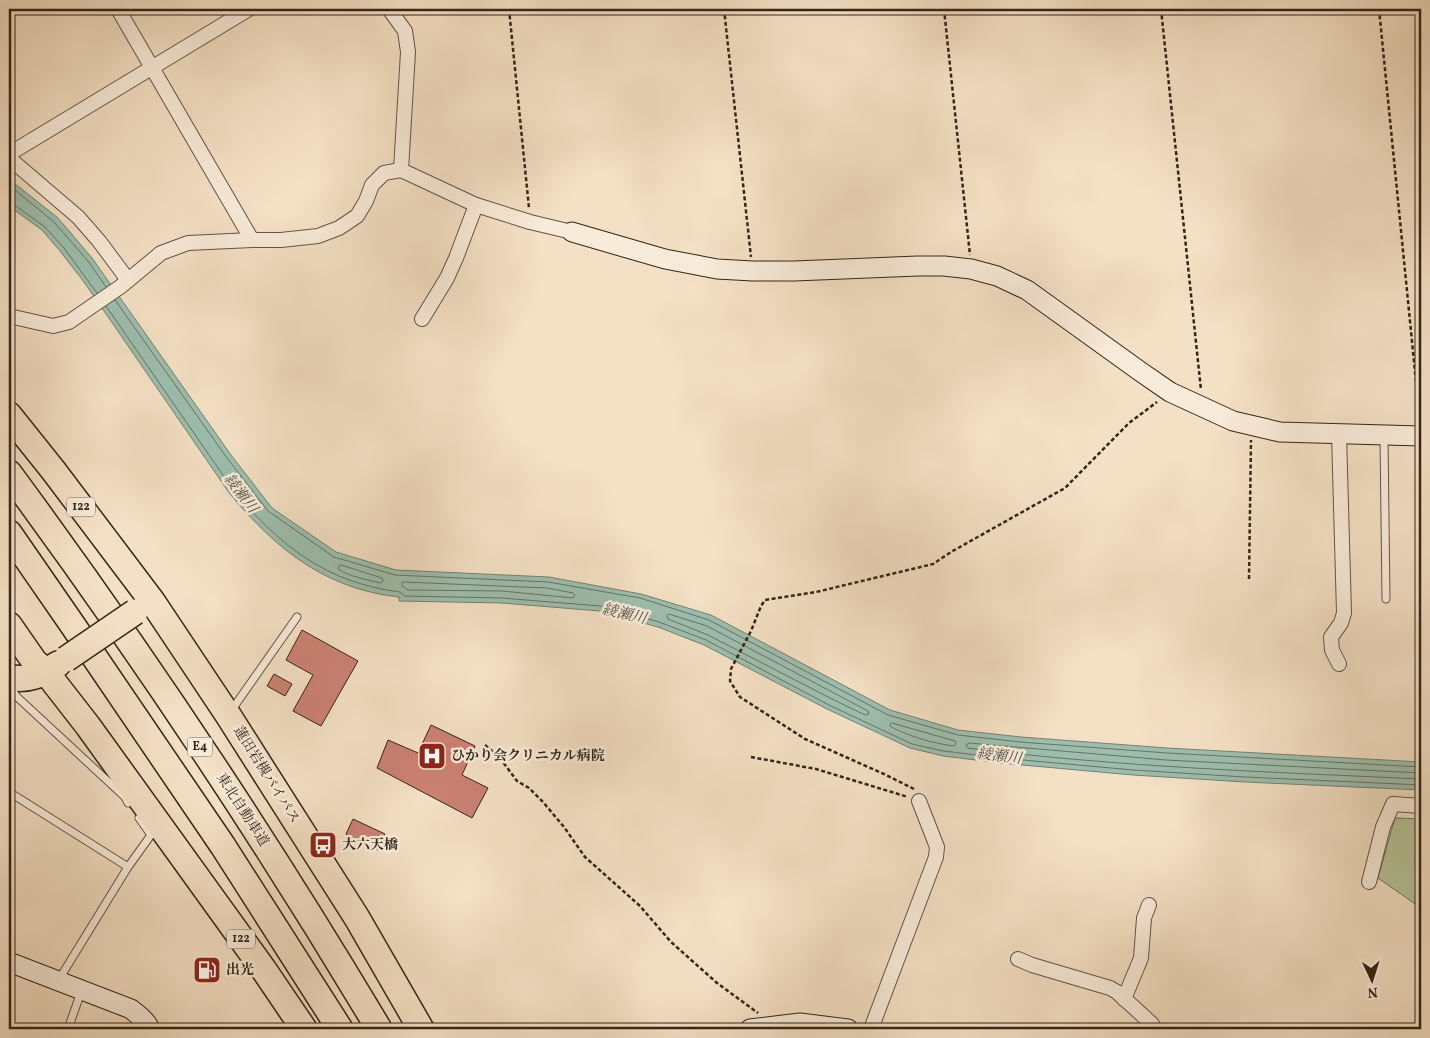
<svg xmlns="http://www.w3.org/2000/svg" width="1430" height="1038" viewBox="0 0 1430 1038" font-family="Vollkorn,'Noto Serif JP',serif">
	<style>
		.green { fill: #b6c399; stroke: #747459 }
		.water { fill: #9dbeae; stroke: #738172 }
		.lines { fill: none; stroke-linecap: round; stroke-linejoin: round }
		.shore { stroke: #687264; stroke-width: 1 }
		.building { fill: #cb8173; stroke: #332519 }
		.lane-casing { stroke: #635444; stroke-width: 9 }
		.street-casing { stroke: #635444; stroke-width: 16 }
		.secondary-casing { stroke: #332519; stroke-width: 21 }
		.highway-casing { stroke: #332519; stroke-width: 28 }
		.path { stroke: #332519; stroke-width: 2.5; stroke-dasharray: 4 2.5; stroke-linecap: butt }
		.lane { stroke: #f8ebd9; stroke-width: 7 }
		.street { stroke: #f8ebd9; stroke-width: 14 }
		.secondary { stroke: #f8ebd9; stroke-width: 19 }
		.highway { stroke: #f4e0c4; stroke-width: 25 }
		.highway-bridge-casing { stroke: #332519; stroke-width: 28; stroke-linecap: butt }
		.highway-bridge { stroke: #f4e0c4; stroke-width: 25 }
		.labels { text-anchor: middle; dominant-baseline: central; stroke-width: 5; stroke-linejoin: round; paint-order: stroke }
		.shield { fill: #f8ebd9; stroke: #6e6053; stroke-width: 1 }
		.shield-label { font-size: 12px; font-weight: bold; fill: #332519 }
		.poi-label { font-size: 14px; font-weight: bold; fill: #332519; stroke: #f8ebd9; text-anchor: start }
		.street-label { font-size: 14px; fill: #332519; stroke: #f8ebd9 }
		.water-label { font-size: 15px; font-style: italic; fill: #535346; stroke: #f8ebd9 }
	</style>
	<rect width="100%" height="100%" fill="#f4e0c4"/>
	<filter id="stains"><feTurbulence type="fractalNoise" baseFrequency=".004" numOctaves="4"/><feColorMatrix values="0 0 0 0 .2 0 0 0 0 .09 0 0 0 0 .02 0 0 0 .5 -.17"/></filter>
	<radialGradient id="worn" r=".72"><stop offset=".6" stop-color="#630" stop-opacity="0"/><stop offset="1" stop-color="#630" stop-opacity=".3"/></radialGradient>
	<path class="green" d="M 1395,818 L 1421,819 L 1421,908 L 1378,878 Z"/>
	<path class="water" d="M 9,179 L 58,218 L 92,258 L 231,455 L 272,508 L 336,552 L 396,570 L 549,577 L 641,594 L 711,615 L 890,710 L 958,730 L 1021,737 L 1167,748 L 1421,762 L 1421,790 L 1245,782 L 1133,775 L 1000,763 L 943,756 L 910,748 L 827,709 L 704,645 L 658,627 L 600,611 L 502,603 L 399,601 L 399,597 C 325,589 276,549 230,494 L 84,282 L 60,251 L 42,230 L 9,206 Z"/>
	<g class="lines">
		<g class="shore">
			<path d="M 9,185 L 54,222 L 88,261 L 106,287"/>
			<path d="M 9,203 L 13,204 L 45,227 L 64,248 L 97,293"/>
			<path d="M 115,300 L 227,458 L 268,511 L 334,557 L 395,575 L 548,582 L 640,598 L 709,620 L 888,715 L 958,735 L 1020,742 L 1167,753 L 1421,767"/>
			<path d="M 106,306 L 234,491 C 280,546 327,583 400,592 L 405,596 L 502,598 L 600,606 L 659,622 L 706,640 L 829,705 L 912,744 L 944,751 L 1001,758 L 1133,770 L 1245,777 L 1421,785"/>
			<path d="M 341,565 L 382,578 L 383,581 L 380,583 C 366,579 350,577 338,569 L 339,566 Z"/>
			<path d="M 404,582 L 547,588 L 573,593 L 575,595 L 573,598 L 502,591 L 408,590 L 402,586 L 402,583 Z"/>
			<path d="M 669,614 L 707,626 L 868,711 L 869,714 L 865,715 L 832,699 L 708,635 L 668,619 L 667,616 Z"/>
			<path d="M 892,723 L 955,741 L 956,744 L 954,746 C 931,743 912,737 891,727 L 890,725 Z"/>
			<path d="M 1421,773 L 1166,760 L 969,743 L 966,745 L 968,748 C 1118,767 1270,772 1421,779"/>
		</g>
	</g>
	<g class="building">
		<path d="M 302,630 L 358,661 L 321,726 L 293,711 L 313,675 L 286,660 Z"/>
		<path d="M 274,674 L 292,684 L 285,696 L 267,686 Z"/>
		<path d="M 431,725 L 475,746 L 462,775 L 488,788 L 472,818 L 377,768 L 388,740 L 418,753 Z"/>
		<path d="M 353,819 L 385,834 L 378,850 L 346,834 Z"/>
	</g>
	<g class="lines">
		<defs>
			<g id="lane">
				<path d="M 1384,437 L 1386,599"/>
				<path d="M 9,684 L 16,696 L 125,797 L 128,803"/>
				<path d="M 231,711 L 297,617"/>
				<path d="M 9,792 L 128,867 L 151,835 L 139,818"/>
				<path d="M 58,981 L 128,867"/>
				<path d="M 68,1029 L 81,992"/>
			</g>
			<g id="street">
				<path d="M 118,9 L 252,240"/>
				<path d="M 389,9 L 405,31 L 408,52 L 401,170"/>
				<path d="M 9,154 L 249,9"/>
				<path d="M 9,158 L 78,217 L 99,241 L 128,280"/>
				<path d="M 9,316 L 53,326 L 69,322 L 120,287 L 161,253 L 188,243 L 252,240 L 281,240 L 318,236 L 339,228 L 357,216 L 366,201 L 372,185 L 384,173 L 401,170 L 476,205 L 530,222 L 572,232"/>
				<path d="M 422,319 L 447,278 L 456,258 L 476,205"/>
				<path d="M 1339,664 L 1332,650 L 1331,637 L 1341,623 L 1344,613 L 1339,434"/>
				<path d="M 1369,882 L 1383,827 L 1393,804 L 1421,806"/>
				<path d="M 1018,959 L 1032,965 L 1110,988 L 1117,992 L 1152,1024 L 1155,1029"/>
				<path d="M 1124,999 L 1141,958 L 1144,918 L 1149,905"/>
				<path d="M 871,1029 L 936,857 L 937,847 L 919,801"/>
			</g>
			<g id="secondary">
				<path d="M 572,232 L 665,259 L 717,269 L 753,271 L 794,271 L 918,266 L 944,266 L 971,269 L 997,276 L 1027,290 L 1141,372 L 1170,392 L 1233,421 L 1280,432 L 1421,436"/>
				<path d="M 9,962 L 131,1009 C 138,1015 146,1020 150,1029"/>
				<path d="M 750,1029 L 800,1023 L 848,1029"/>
			</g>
			<g id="highway">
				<path d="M 9,415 L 53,470 L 152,601 L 228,715 L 357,918 L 421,1029"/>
				<path d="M 9,473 C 141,652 265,838 379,1029"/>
				<path d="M 9,533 L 74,627 L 223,846 L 340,1029"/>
				<path d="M 9,625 L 34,661 L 46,672 L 88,726 L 264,970 L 304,1029"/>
				<path d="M 9,677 C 27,682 43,674 58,664"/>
			</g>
		</defs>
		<use href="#lane" class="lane-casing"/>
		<use href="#street" class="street-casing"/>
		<use href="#secondary" class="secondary-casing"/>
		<use href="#highway" class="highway-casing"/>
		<g class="path">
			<path d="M 509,9 L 529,208"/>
			<path d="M 724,9 L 751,257"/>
			<path d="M 944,9 L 970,255"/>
			<path d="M 1161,9 L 1201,390"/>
			<path d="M 1379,9 L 1420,422"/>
			<path d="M 1249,579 L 1251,440"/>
			<path d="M 485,745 L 500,758 L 517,781 L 529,788 L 543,802 L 564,827 L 585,857 L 640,906 L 671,942 L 717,983 L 758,1013"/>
			<path d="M 751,757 L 816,769 L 908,797"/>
			<path d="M 914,789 L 884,774 L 805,739 L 740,697 L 730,681 L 731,669 L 751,631 L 761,606 L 765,600 L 816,592 L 933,564 L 951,552 L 1065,488 L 1129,423 L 1157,402"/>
		</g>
		<use href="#lane" class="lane"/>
		<use href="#street" class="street"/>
		<use href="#secondary" class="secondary"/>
		<use href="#highway" class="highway"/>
		<defs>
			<path id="highway-bridge" d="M 66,659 L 135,612"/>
		</defs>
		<use href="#highway-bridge" class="highway-bridge-casing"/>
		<use href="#highway-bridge" class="highway-bridge"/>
	</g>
	<defs>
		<symbol id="hospital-square" viewBox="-11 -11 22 22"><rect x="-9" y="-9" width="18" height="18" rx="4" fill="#8f2418" stroke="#f8ebd9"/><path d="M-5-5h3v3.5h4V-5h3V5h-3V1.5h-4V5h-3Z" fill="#fff"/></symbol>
		<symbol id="bus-square" viewBox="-11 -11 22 22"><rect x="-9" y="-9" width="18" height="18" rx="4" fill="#8f2418" stroke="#f8ebd9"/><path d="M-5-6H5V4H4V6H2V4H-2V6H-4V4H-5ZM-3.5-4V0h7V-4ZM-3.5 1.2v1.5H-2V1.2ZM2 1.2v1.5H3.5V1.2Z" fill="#fff"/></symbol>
		<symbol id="fuel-square" viewBox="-11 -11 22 22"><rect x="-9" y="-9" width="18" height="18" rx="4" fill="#8f2418" stroke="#f8ebd9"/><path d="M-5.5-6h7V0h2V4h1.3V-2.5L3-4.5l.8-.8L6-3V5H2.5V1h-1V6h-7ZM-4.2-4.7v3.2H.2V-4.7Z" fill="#fff"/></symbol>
	</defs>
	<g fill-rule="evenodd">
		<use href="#hospital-square" x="416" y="740" width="32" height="32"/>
		<use href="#bus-square" x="307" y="829" width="32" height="32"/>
		<use href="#fuel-square" x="191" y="954" width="32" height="32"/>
	</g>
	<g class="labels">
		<g class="shield">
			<rect x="67" y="497.5" width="28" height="19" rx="4"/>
			<rect x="187.5" y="737.5" width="25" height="19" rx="4"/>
			<rect x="227" y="929.5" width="28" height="19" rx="4"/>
		</g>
		<g class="shield-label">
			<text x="81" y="507">122</text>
			<text x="200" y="747">E4</text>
			<text x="241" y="939">122</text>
		</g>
		<g class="poi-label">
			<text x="451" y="756">ひかり会クリニカル病院</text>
			<text x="342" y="845">大六天橋</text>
			<text x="226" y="970">出光</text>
		</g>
		<g class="street-label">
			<text transform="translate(266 775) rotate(58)">蓮田岩槻バイパス</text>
			<text transform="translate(242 810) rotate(57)">東北自動車道</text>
		</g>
		<g class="water-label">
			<text transform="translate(240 494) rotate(52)">綾瀬川</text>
			<text transform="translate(624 615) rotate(13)">綾瀬川</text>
			<text transform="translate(999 757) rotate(7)">綾瀬川</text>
		</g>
	</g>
	<rect width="1430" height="1038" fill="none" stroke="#f4e0c4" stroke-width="30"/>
	<rect x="10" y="10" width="1410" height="1018" fill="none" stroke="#332519" stroke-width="2.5"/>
	<rect x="15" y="15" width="1400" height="1008" fill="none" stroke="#332519"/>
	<g transform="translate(1372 980) rotate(176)" stroke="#f8ebd9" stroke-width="4" paint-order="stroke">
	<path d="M0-4L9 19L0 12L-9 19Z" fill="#332519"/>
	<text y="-8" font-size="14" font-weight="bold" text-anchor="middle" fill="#332519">N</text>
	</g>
	<rect width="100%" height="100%" filter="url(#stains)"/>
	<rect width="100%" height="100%" fill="url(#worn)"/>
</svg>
